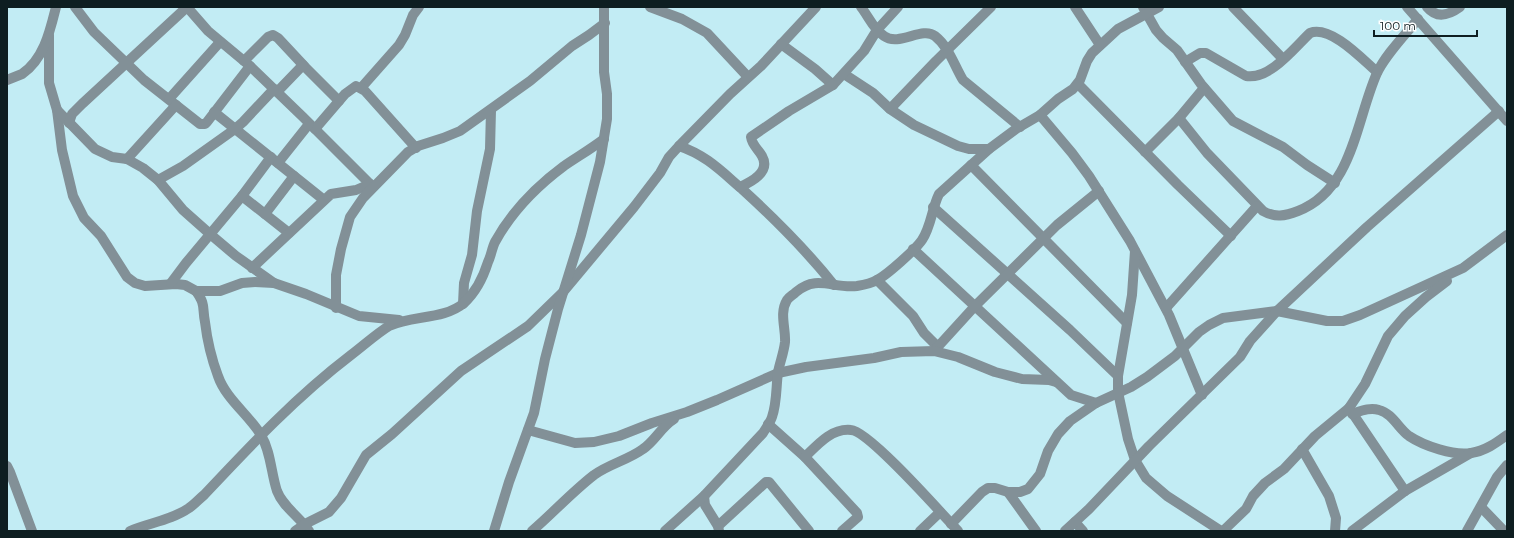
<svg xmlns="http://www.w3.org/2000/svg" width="1514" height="538" viewBox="0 0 1514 538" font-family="Montserrat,sans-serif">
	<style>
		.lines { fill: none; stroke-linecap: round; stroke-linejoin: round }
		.minor { stroke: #829097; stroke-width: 10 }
	</style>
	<rect width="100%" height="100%" fill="#c2ecf4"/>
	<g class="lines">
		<g class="minor">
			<path d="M 75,7 L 94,32 L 144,80 L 200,124 L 205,124 L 207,122 L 250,66"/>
			<path d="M 187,7 L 208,31 L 250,66 L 303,117 L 373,187"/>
			<path d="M 650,7 L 682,19 L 707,33 L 748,77"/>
			<path d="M 861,7 C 869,17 873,29 884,36 C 899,47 922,26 935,36 C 949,47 954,65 963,80 L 1020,127"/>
			<path d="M 1075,7 L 1100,45"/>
			<path d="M 1143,7 L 1156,30 L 1163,38 L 1177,50 L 1201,84 L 1233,121 L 1283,147 L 1307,165 L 1335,183"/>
			<path d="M 1233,7 L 1283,59"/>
			<path d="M 1407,7 L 1507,121"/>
			<path d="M 1427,7 C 1437,19 1449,15 1460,7"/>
			<path d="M 49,35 L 49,83 L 57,110 L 62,150 L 73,196 L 84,218 L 101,236 L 127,277 L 135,283 L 145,286 L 176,284 L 185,285 L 196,291 L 220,291 L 242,283 L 255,282 L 274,283 L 306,294 L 359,316 L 399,320"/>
			<path d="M 781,44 L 815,69 L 833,85"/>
			<path d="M 244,61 L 268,37 L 273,35 L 278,38 L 306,68 L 339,101"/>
			<path d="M 1185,62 L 1200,53 L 1206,53 L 1246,76 C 1270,80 1294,48 1310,33 C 1331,25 1363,60 1377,72"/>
			<path d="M 844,74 L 873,93 L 890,109 L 914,125 L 958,146 L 969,149 L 989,149"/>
			<path d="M 7,80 C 12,78 17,76 22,74 C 44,59 50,31 56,7"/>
			<path d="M 1078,84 L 1178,185 L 1231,236"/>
			<path d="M 361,88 L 399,45 L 405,35 L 413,15 L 419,7"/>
			<path d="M 277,92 L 303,65"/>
			<path d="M 169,99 L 220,42"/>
			<path d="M 890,109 L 936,61 L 991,7"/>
			<path d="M 57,110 L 95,149 L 112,157 L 127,159 L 143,168 L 158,180 L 183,210 L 210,234 L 236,256 L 274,283"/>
			<path d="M 214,112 L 324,200"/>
			<path d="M 1040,115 L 1072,153 L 1089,176 L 1130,241 L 1169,315 L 1202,395"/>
			<path d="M 1179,118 L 1207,153 L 1263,211 C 1275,218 1285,216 1298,211 C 1353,190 1356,120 1377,73 C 1386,54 1405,35 1418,19"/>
			<path d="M 69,123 L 72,114 L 82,104 L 187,7"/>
			<path d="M 315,129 L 345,94 L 356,86 L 365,91 L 416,148"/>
			<path d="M 679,146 C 706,155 721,171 742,189 C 775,219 806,250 834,285"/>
			<path d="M 1145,152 L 1179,118 L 1204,88"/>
			<path d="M 127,159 L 176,105"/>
			<path d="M 278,163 L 309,124"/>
			<path d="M 971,165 L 1127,323"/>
			<path d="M 158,180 L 183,166 L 235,129 L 243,122 L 274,89"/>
			<path d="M 740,187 C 751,182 771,172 762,156 C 758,149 752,145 751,137 L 789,111 L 833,85 L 864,51 L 877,30 L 898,7"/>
			<path d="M 242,196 L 289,233"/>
			<path d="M 933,207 L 1070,330 L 1118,376"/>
			<path d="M 265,214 L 294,176"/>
			<path d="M 913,249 L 1071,395 L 1096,403"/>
			<path d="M 1135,251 L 1132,295 L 1118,376 L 1118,392 L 1128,439 L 1135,460 L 1146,478 L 1167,496 L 1221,531"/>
			<path d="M 252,268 L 331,194 L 356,190 L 370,184"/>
			<path d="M 877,280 L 913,316 L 924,333 L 938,347"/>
			<path d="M 171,283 L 186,263 L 242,196 L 271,157"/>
			<path d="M 196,291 C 206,305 202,307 205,322 C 207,339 212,360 218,376 C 226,399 248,414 261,435 C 271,452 271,473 277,491 C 283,507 300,517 309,531"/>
			<path d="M 463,304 L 464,283 L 472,255 L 477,211 L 490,149 L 491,110"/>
			<path d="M 336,308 L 336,275 L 341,249 L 350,217 L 363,198 L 408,152 L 418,146 L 443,138 L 460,131 L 530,81 L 572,46 L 589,35 L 605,23"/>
			<path d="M 1166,308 L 1257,206"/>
			<path d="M 934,351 L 975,306 L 1057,225 L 1099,191"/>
			<path d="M 1349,408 L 1405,491"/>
			<path d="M 1352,414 C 1361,411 1370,407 1379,410 C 1392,413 1399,429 1409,436 C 1424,446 1454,456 1471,453 C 1485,451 1496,443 1507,435"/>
			<path d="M 768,424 L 805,457 L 857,513 L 858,517 L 842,531"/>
			<path d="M 528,430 L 575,443 L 594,442 L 619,436 L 652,423 L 687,412 L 717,400 L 778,373 L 806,367 L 874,358 L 901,352 L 934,351 L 958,357 L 995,372 L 1022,379 L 1049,380 L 1056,382"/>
			<path d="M 1302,449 L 1329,496 L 1336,518 L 1335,531"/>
			<path d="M 805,457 C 818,444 832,428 851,430 C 869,431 942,514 958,531"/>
			<path d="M 7,466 L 10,472 L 32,531"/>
			<path d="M 1008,492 L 1036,531"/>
			<path d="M 704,496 L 705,505 L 718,526 L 719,531"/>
			<path d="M 1481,507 L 1504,531"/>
			<path d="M 1075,522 L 1083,531"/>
			<path d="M 951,524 L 982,492 L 988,488 L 995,488 L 1008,492 L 1020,492 L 1028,489 L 1040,474 L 1048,451 L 1058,434 L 1070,421 L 1096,403 L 1131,387 L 1147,377 L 1175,356 L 1199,332 L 1209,325 L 1223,318 L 1277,311 L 1327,321 L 1343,321 L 1360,315 L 1463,268 L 1507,235"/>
			<path d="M 718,526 L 766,482 L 769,482 L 809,531"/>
			<path d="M 130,531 C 149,523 172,520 189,508 C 195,504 199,499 204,495 C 251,445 296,397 351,355 C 363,346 376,334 389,326 C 412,315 444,320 464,303 C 476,292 483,278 488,262 C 491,256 492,248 495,242 C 511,213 537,186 564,166 C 577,157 591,149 604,139"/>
			<path d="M 295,531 L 305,524 L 329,512 L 341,498 L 366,455 L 392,434 L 461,371 L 528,326 L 563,292 L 634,207 L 660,173 L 669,157 L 679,146 L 730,94 L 761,66 L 816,7"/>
			<path d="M 494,531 L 509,482 L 534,413 L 545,359 L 558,309 L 581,235 L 600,162 L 607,119 L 607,94 L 604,72 L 604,7"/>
			<path d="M 532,531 C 553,513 572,492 594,475 C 609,464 628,460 643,449 C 655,441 661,427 674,419"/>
			<path d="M 665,531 L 704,496 L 763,433 C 766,428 770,423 772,417 C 777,403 776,387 778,372 C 780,362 784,352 785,342 C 786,329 779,313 787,300 C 789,297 793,295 796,292 C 817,274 833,289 857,286 C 863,285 872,283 877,280 C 887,275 916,249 922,240 C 931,227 932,208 939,194 L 989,149 L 1016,129 L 1040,115 L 1058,99 L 1073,89 L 1080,80 L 1087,61 L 1092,53 L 1118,29 L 1159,7"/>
			<path d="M 920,531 L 940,512"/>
			<path d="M 1065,531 L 1089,509 L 1149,446 L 1240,357 L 1250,341 L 1277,311 L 1367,227 L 1499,111"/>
			<path d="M 1223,531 L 1246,509 L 1253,496 L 1265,483 L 1284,469 L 1315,436 L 1349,408 L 1365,384 L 1388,336 L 1405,316 L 1426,297 L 1447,281"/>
			<path d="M 1352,531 L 1405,491 L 1471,453"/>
			<path d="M 1467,531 L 1497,477 L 1507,465"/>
		</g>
	</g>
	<rect width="1514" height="538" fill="none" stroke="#0e1e21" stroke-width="16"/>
	<path d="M1374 30v6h103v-6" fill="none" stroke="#0e1e21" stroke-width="2"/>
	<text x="1380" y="30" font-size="12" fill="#0e1e21" stroke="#ffffff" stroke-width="3" paint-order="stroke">100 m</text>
</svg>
